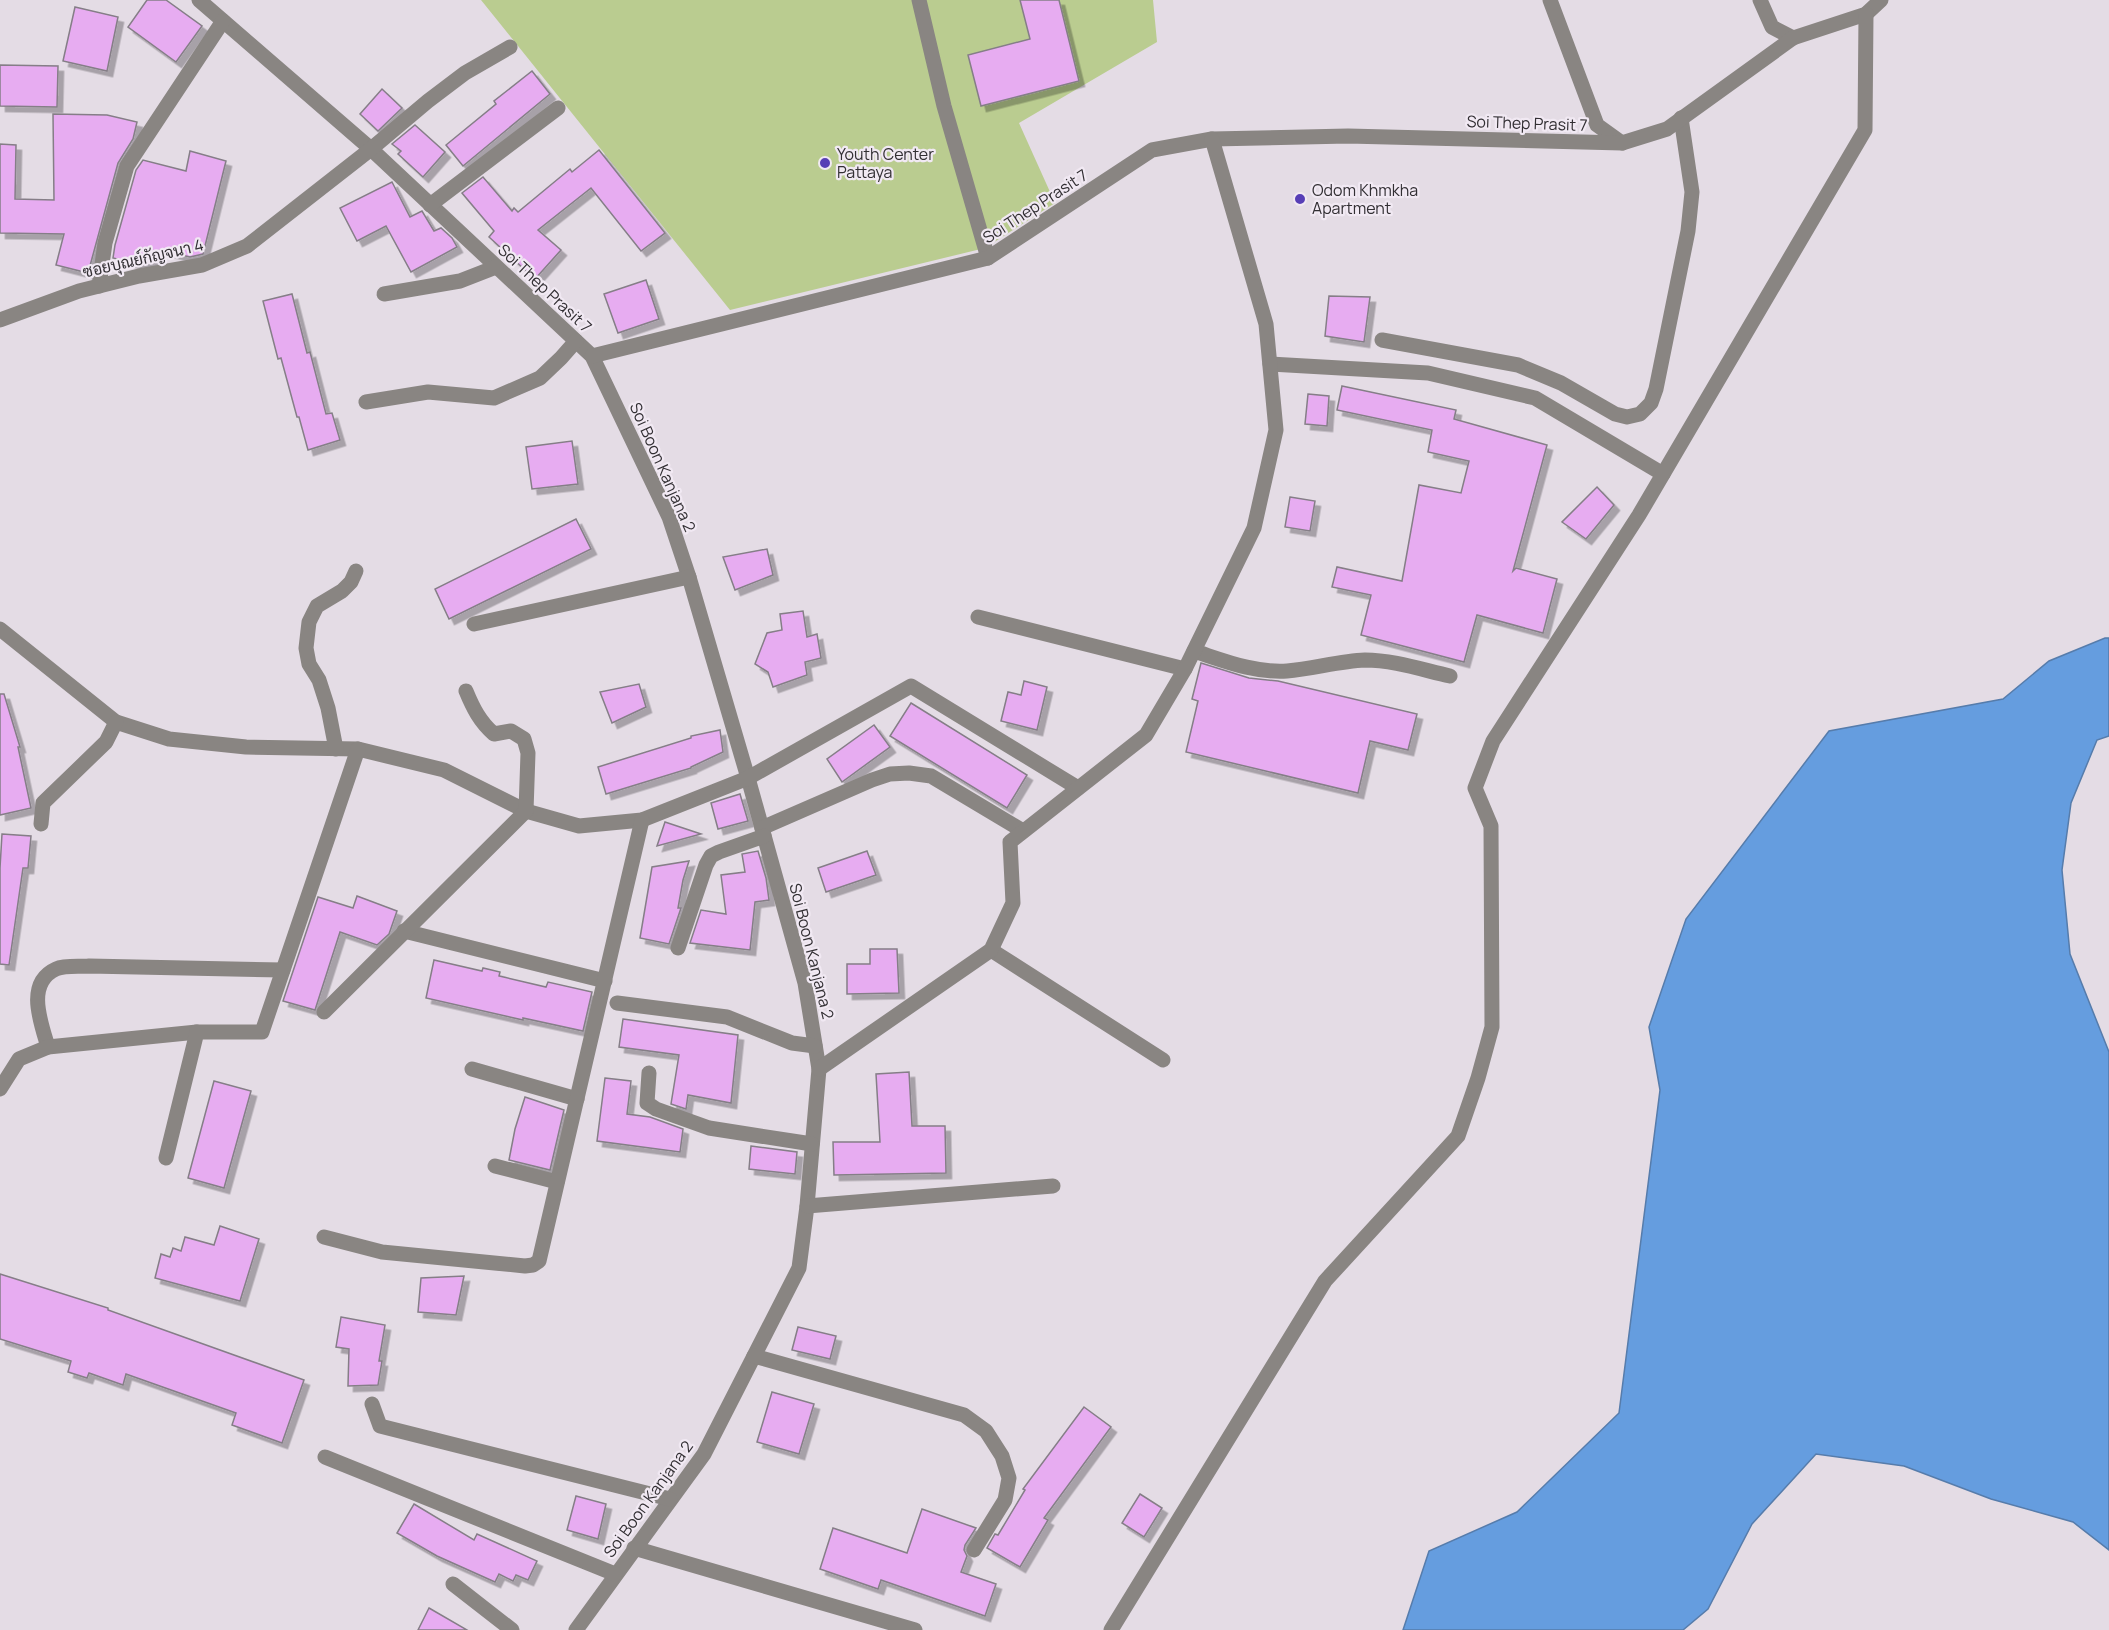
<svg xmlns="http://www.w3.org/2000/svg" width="2109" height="1630" viewBox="0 0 2109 1630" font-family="Manrope,Sarabun,sans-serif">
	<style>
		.green { fill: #bacc90 }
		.water { fill: #659ddf; stroke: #567cab; stroke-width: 1.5 }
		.building { fill: #e7acf1; stroke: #857e87; stroke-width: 1.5; filter: url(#shadow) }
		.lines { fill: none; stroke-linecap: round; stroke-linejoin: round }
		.minor { stroke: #898582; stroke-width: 15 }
		.poi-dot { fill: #573eb6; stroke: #f1e9f3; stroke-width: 2 }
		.labels { text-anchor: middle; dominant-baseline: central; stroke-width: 4.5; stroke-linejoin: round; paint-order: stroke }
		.street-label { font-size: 16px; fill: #322f33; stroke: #f1e9f3 }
		.poi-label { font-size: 16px; fill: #322f33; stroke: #f1e9f3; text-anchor: start }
	</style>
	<defs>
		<filter id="shadow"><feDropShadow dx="5.5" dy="5.5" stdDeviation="0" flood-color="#0004"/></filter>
	</defs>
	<rect width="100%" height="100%" fill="#e4dce5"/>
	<path class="green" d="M 481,0 L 1153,0 L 1157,42 L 1019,123 L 1055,203 L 985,248 L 730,310 Z"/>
	<path class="water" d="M 2105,638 L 2109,638 L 2109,736 L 2097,740 L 2071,803 L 2062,870 L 2070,954 L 2109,1052 L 2109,1550 L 2073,1522 L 1991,1499 L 1904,1466 L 1816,1454 L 1752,1524 L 1708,1609 L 1683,1630 L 1403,1630 L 1429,1551 L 1517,1512 L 1619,1413 L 1660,1090 L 1649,1027 L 1686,919 L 1829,731 L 2003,699 L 2049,661 Z"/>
	<g class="building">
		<path d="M 147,0 L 166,0 L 202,26 L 176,62 L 128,27 Z"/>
		<path d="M 1020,0 L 1059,0 L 1079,81 L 981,106 L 968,55 L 1030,39 Z"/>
		<path d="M 75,7 L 118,17 L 107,71 L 63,61 Z"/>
		<path d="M 0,65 L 58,66 L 57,107 L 0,106 Z"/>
		<path d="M 532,71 L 550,94 L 463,166 L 446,145 L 496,104 L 494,101 Z"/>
		<path d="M 382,89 L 402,108 L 378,131 L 360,114 Z"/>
		<path d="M 53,114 L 107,115 L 137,122 L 133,139 L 118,163 L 88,273 L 56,265 L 64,234 L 0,233 L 0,144 L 16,145 L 15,199 L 54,200 Z"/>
		<path d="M 415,125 L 445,152 L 423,177 L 398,154 L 401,151 L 392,144 Z"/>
		<path d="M 599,150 L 665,233 L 641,251 L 591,188 L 538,230 L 561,250 L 535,279 L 489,237 L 494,231 L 462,193 L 483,177 L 512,211 L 514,208 L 518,212 L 570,169 L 572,172 Z"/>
		<path d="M 190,151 L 226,161 L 203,254 L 190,257 L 160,250 L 156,263 L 143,265 L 113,258 L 115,245 L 136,170 L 143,160 L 186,171 Z"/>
		<path d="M 392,182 L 410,217 L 422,211 L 434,231 L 441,228 L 452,238 L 457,247 L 411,272 L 386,226 L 357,241 L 340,208 Z"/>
		<path d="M 646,280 L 659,319 L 618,333 L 604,294 Z"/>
		<path d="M 292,294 L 307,353 L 310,352 L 326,414 L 332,413 L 340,440 L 308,450 L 299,417 L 297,417 L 281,358 L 278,359 L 263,301 Z"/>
		<path d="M 1329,296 L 1370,297 L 1364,342 L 1325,336 Z"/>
		<path d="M 1342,386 L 1456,410 L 1454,419 L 1547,445 L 1513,571 L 1516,568 L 1557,579 L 1543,633 L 1477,615 L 1464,662 L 1361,635 L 1371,595 L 1332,587 L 1337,567 L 1402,581 L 1419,485 L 1461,493 L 1469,461 L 1428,452 L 1432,430 L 1337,410 Z"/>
		<path d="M 1308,394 L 1329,396 L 1327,426 L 1305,424 Z"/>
		<path d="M 572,441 L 578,484 L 532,489 L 526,447 Z"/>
		<path d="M 1597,487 L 1614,505 L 1586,539 L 1562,522 Z"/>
		<path d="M 1290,497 L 1315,501 L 1310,531 L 1285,527 Z"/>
		<path d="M 576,519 L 591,549 L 449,619 L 435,589 Z"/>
		<path d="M 767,549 L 773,575 L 735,590 L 723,557 Z"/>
		<path d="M 803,611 L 807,637 L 817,634 L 821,658 L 805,662 L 807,675 L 773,687 L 768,672 L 755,664 L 767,633 L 782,630 L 780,614 Z"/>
		<path d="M 1201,663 L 1249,678 L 1278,681 L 1417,714 L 1408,750 L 1370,741 L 1358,793 L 1186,752 L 1198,701 L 1192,699 Z"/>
		<path d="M 1024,681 L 1047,687 L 1037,730 L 1001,721 L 1008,692 L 1021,695 Z"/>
		<path d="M 639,684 L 646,707 L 612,723 L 600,692 Z"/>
		<path d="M 0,694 L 4,694 L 20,747 L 18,747 L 31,808 L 0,815 Z"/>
		<path d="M 911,703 L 1027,775 L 1007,808 L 890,736 Z"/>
		<path d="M 874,725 L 890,747 L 842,782 L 827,759 Z"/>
		<path d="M 720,730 L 723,752 L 691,767 L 691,768 L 606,794 L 598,767 L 691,738 L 691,736 Z"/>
		<path d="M 740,794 L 748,821 L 718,829 L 711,803 Z"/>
		<path d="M 665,822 L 701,834 L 657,846 Z"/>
		<path d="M 2,834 L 31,836 L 28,868 L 23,868 L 9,965 L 0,964 L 0,868 Z"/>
		<path d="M 758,851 L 766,878 L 769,900 L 755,902 L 750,950 L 690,943 L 701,910 L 726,914 L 721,875 L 745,872 L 742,854 Z"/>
		<path d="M 867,851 L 876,875 L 826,892 L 818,868 Z"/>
		<path d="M 689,861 L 683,880 L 678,908 L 681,908 L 669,944 L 640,938 L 652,867 Z"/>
		<path d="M 357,896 L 397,911 L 389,934 L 377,945 L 340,932 L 315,1010 L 283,1001 L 318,897 L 353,908 Z"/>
		<path d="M 870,949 L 897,949 L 899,993 L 847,994 L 847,964 L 870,964 Z"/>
		<path d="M 434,960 L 482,971 L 483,968 L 500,972 L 499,976 L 546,987 L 548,982 L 592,992 L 583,1031 L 523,1018 L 523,1020 L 426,998 Z"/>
		<path d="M 623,1019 L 738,1035 L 731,1103 L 688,1095 L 686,1109 L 671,1104 L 679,1055 L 619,1047 Z"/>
		<path d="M 909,1072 L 912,1126 L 945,1126 L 946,1173 L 834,1175 L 833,1142 L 880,1142 L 876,1074 Z"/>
		<path d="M 605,1078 L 631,1081 L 627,1114 L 650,1117 L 683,1129 L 680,1152 L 597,1141 Z"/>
		<path d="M 214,1081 L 251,1091 L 224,1188 L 188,1178 Z"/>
		<path d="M 525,1097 L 564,1110 L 550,1170 L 509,1160 L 515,1129 Z"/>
		<path d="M 751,1146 L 797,1152 L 795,1174 L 749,1169 Z"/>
		<path d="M 220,1226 L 259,1239 L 240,1301 L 155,1278 L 161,1254 L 170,1257 L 173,1248 L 181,1251 L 185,1237 L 214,1245 Z"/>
		<path d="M 0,1274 L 108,1308 L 108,1310 L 304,1380 L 282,1443 L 232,1425 L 236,1413 L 126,1374 L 123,1385 L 89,1373 L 87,1378 L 68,1372 L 71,1361 L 0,1339 Z"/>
		<path d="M 464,1276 L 456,1315 L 418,1312 L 421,1278 Z"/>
		<path d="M 341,1317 L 385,1325 L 379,1361 L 382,1361 L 378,1385 L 348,1386 L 349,1349 L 336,1347 Z"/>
		<path d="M 798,1327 L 836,1336 L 830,1359 L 792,1350 Z"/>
		<path d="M 772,1392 L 814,1404 L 799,1454 L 757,1442 Z"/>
		<path d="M 1084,1407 L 1111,1427 L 1044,1518 L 1048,1520 L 1020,1567 L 987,1548 L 995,1534 L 998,1535 L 1025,1490 L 1023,1489 Z"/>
		<path d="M 1140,1494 L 1162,1508 L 1144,1537 L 1122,1523 Z"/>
		<path d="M 576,1496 L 606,1504 L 598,1539 L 567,1530 Z"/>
		<path d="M 414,1504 L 474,1540 L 477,1534 L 537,1561 L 528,1580 L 516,1575 L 513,1581 L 499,1574 L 495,1582 L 437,1556 L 397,1533 Z"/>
		<path d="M 922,1509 L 976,1528 L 965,1545 L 964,1550 L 967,1556 L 961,1572 L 996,1584 L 985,1616 L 881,1580 L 878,1589 L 820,1569 L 833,1528 L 907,1553 Z"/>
		<path d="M 429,1608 L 467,1630 L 418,1630 Z"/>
	</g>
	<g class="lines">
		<g class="minor">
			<path d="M 199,0 L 371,149 L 592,356 L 669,517 L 689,577 L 748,778 L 805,983 L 819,1069 L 807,1206 L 799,1268 L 704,1454 L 576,1630"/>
			<path d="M 919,0 L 944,106 L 988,258"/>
			<path d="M 1550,0 L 1597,125 L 1622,143"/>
			<path d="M 1760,0 L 1772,27 L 1793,38"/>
			<path d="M 430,205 L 558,108"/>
			<path d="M 99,286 L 105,243 L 127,166 L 223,21"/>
			<path d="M 384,294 L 460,281 L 496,267"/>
			<path d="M 0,320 L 79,291 L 139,276 L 202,265 L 247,246 L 371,149 L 428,101 L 465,73 L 510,47"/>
			<path d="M 1382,340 L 1518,365 L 1561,383 L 1615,414 L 1627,417 L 1640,414 L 1651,403 L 1656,389 L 1688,231 L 1692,192 L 1681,118"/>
			<path d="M 592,356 L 988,258 L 1152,150 L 1212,139 L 1348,136 L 1622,143 L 1667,129 L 1793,38 L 1866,14 L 1881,0"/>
			<path d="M 1270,364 L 1428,373 L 1535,398 L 1663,474"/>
			<path d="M 366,402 L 428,392 L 494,398 L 540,378 L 561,358 L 576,341"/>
			<path d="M 978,617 L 1185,669"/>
			<path d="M 474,624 L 689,577"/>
			<path d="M 0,629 L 116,722 L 169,739 L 246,747 L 358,749 L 444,770 L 526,811 L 579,826 L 642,820 L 748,778 L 911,686 L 1078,788"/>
			<path d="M 1194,651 C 1225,661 1254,673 1287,671 C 1313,669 1339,661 1365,660 C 1393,660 1423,670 1450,676"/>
			<path d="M 336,749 L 328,708 L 319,680 L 309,664 L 306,648 L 309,622 L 317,606 L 342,591 L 351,582 L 356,571"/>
			<path d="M 41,824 L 43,803 L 106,742 L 116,722"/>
			<path d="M 762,828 L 872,780 L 890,774 L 909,773 L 931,776 L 1023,831"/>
			<path d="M 404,931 L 605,981"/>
			<path d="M 678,948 L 706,865 L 711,856 L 719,852 L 764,836"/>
			<path d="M 991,950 L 1163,1060"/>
			<path d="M 617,1003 L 727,1017 L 792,1043 L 815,1046"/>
			<path d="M 324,1012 L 526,811 L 528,753 L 524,739 L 511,731 L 494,734 C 480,722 473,708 466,691"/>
			<path d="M 48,1047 C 41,1023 25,983 56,969 C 65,965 79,967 89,966 L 283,970"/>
			<path d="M 472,1069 L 577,1099"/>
			<path d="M 819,1069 L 991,950 L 1013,903 L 1010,842 L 1146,735 L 1185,669 L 1254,528 L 1276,430 L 1266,324 L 1212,139"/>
			<path d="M 649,1073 L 647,1103 L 656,1109 L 709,1128 L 812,1144"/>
			<path d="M 0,1089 L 19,1059 L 48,1047 L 197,1032"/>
			<path d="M 166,1158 L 197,1032 L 262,1032 L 358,749"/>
			<path d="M 495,1166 L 557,1182"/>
			<path d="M 807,1206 L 1053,1186"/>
			<path d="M 324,1237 L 382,1252 L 525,1266 L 533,1265 L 539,1261 L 642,820"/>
			<path d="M 754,1356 L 964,1415 L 986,1431 L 1002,1456 L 1009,1478 L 1005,1500 L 974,1550"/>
			<path d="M 372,1404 L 380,1426 L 670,1499"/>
			<path d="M 325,1457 L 615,1574"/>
			<path d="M 634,1548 L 915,1630"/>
			<path d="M 453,1584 L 512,1630"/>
			<path d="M 1111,1630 L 1325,1281 L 1458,1136 L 1478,1078 L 1492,1027 L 1491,826 L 1475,788 L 1493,741 L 1639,515 L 1865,130 L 1866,14"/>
		</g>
	</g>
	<g class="poi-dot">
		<circle cx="825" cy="163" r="6"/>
		<circle cx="1300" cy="199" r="6"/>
	</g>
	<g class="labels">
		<g class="street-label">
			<text transform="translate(1527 123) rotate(2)">Soi Thep Prasit 7</text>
			<text transform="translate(1035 206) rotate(-33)">Soi Thep Prasit 7</text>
			<text transform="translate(143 258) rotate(-13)">ซอยบุณย์กัญจนา 4</text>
			<text transform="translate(545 288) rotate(43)">Soi Thep Prasit 7</text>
			<text transform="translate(663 467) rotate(66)">Soi Boon Kanjana 2</text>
			<text transform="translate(812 951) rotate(76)">Soi Boon Kanjana 2</text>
			<text transform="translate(648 1499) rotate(-54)">Soi Boon Kanjana 2</text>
		</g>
		<g class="poi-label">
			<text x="837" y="154">Youth Center<tspan x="837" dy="18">Pattaya</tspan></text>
			<text x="1312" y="190">Odom Khmkha<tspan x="1312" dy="18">Apartment</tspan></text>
		</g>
	</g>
</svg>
